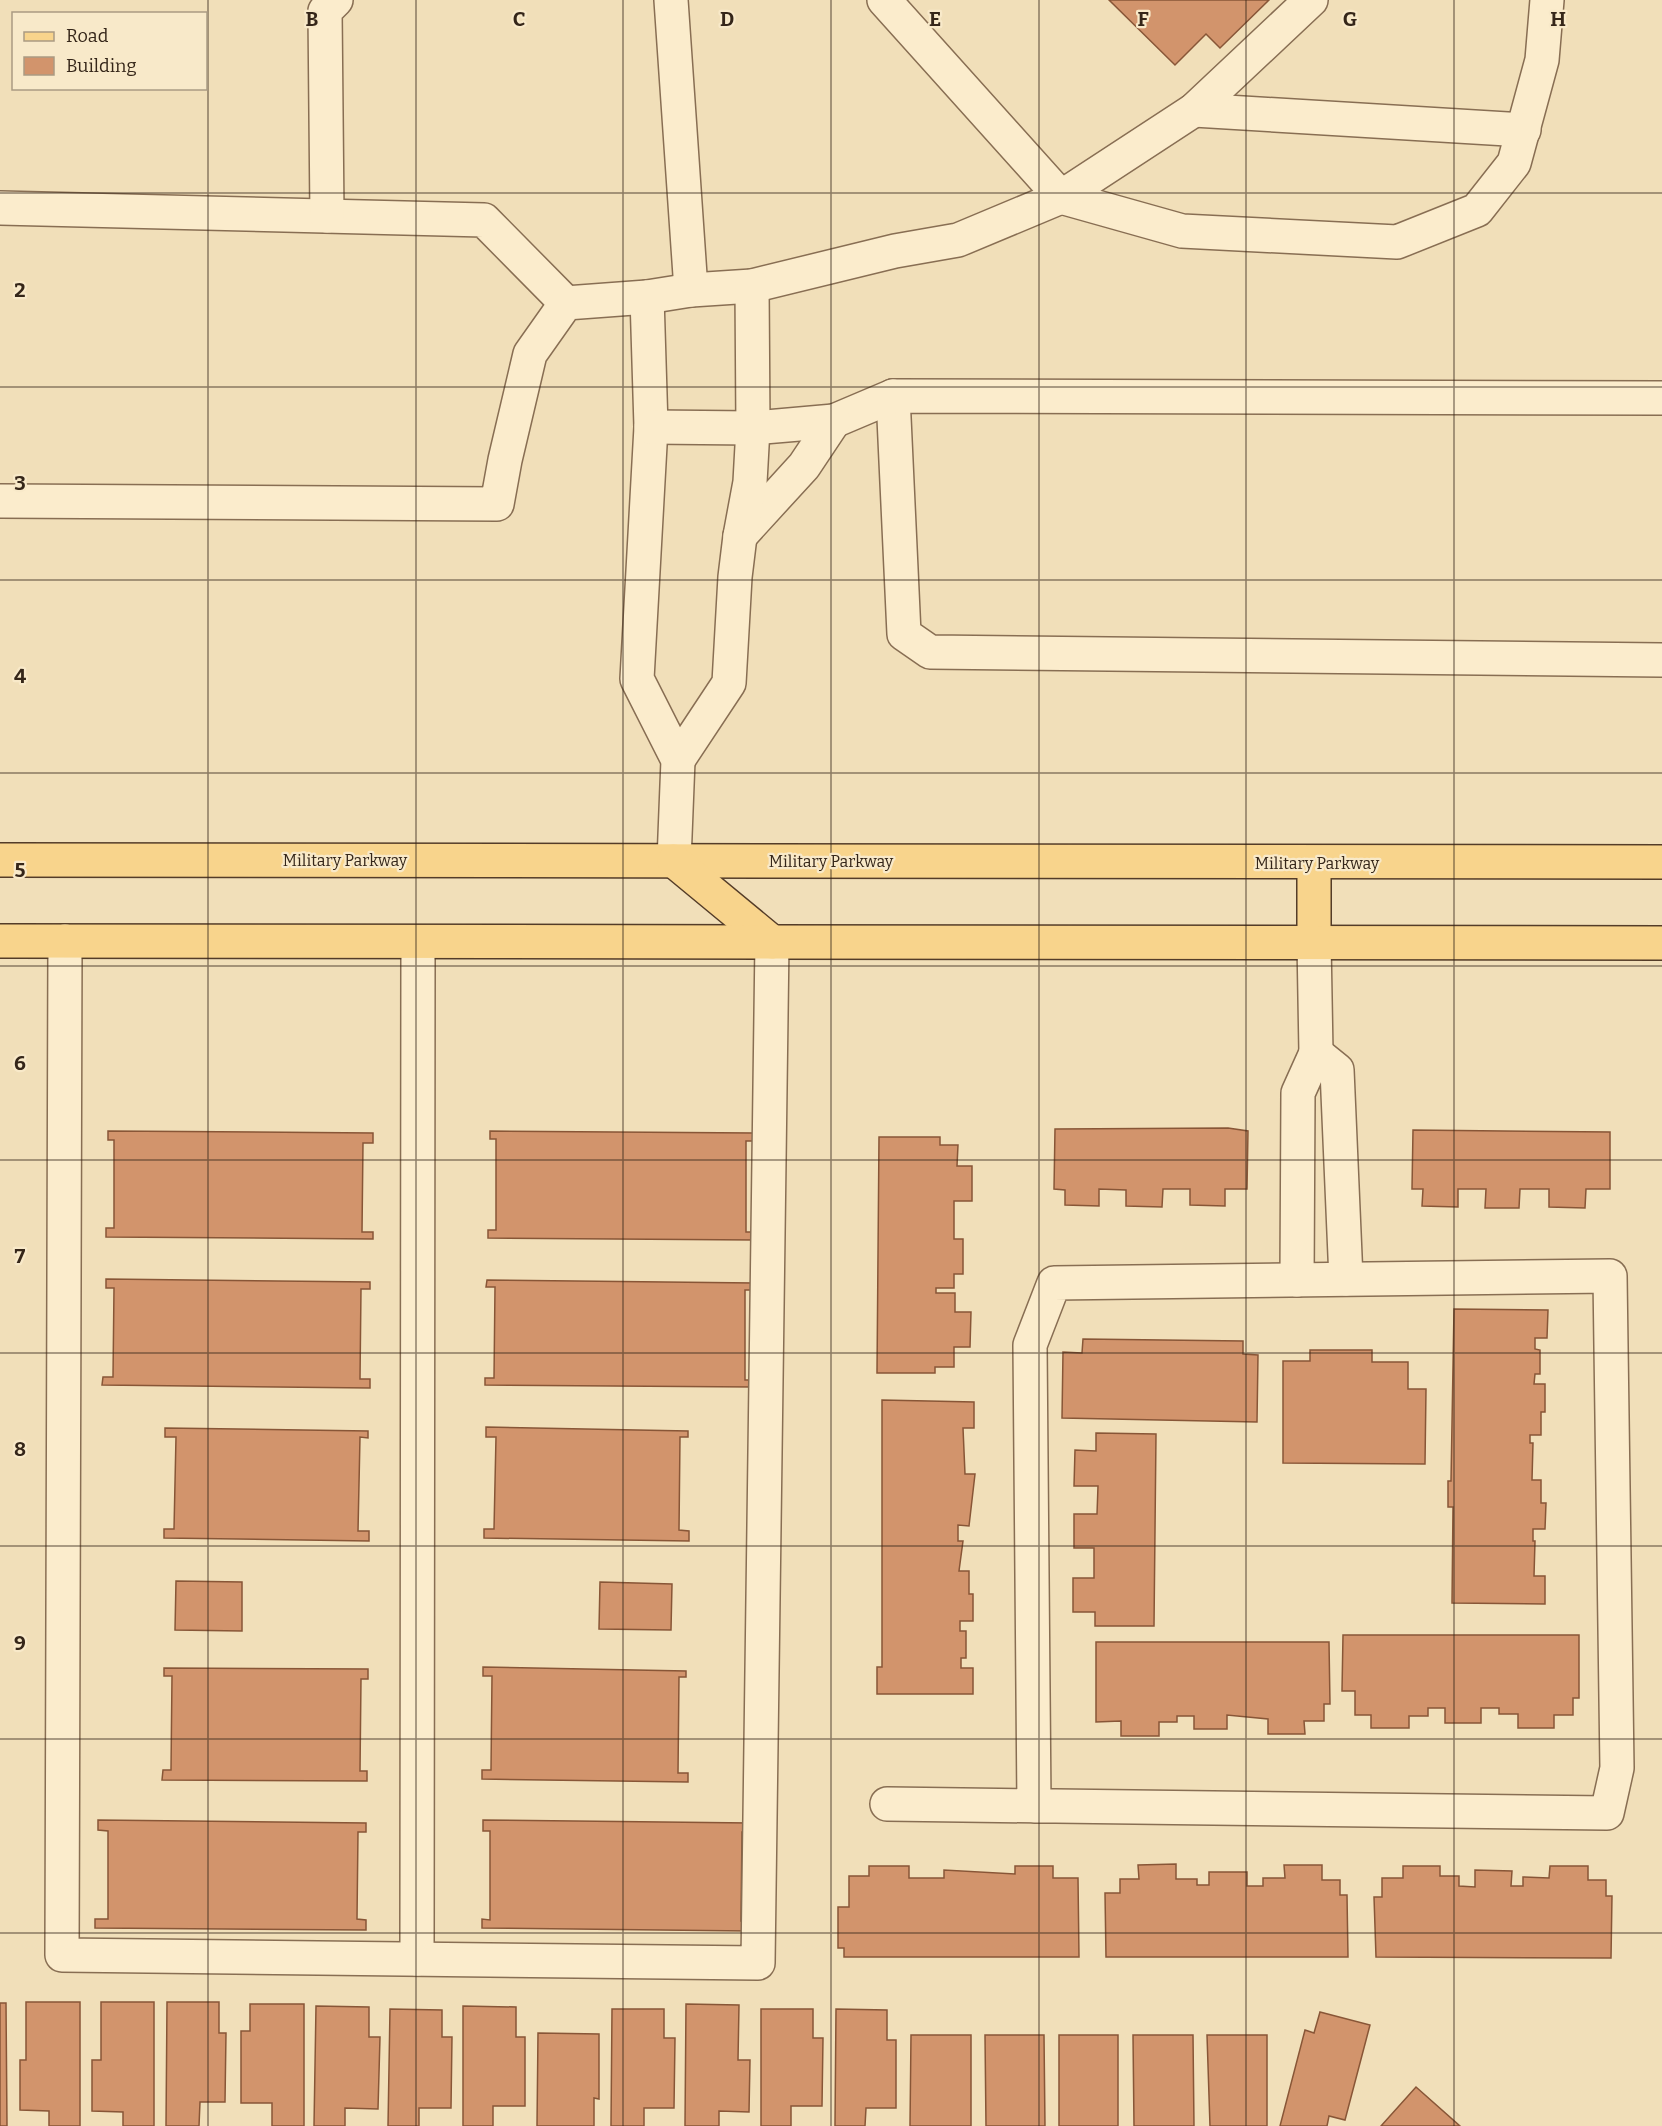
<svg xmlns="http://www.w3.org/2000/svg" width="1662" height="2126" viewBox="0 0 1662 2126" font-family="Bitter,serif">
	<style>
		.building { fill: #d2946c; stroke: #885637; stroke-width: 1.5 }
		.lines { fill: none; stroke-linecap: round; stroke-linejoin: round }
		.minor-casing { stroke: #886e53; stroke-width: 36 }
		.major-casing { stroke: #543c28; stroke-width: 36 }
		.minor { stroke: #fbeccc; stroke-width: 33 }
		.major { stroke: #f8d48c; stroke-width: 33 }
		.grid { fill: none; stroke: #352619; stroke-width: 1.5; stroke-opacity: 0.55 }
		.labels { text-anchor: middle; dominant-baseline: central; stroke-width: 4.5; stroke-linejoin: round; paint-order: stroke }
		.street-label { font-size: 16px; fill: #352619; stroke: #f8e9c9 }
		.grid-label { font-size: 20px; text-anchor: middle; font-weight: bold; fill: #352619; stroke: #f8e9c9; stroke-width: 4.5; stroke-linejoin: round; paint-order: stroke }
	</style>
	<rect width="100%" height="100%" fill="#f1dfb9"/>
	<g class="building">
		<path d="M 1109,0 L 1269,0 L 1220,48 L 1206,34 L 1175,65 Z"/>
		<path d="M 1228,1128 L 1248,1131 L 1247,1189 L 1225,1189 L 1225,1206 L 1190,1205 L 1190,1189 L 1163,1189 L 1162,1207 L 1126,1206 L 1126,1190 L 1099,1189 L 1099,1206 L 1065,1205 L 1065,1190 L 1054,1189 L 1055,1129 Z"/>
		<path d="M 1413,1130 L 1610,1132 L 1610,1189 L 1586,1189 L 1585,1208 L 1549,1207 L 1549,1189 L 1520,1189 L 1519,1208 L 1485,1208 L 1486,1189 L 1458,1189 L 1458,1207 L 1422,1206 L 1423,1189 L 1412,1189 Z"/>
		<path d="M 108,1131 L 373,1133 L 373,1143 L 363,1143 L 362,1232 L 373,1232 L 373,1239 L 106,1237 L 106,1228 L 114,1228 L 114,1140 L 108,1140 Z"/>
		<path d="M 490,1131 L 754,1133 L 754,1141 L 746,1141 L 746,1232 L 755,1232 L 755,1240 L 488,1238 L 488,1230 L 496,1230 L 496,1139 L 490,1139 Z"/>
		<path d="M 879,1137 L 940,1137 L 940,1145 L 958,1145 L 957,1166 L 972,1166 L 972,1201 L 954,1201 L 954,1239 L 963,1239 L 963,1274 L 954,1274 L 954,1288 L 936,1288 L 936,1293 L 955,1293 L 955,1312 L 971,1312 L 970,1347 L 954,1347 L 954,1367 L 935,1367 L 935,1373 L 877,1373 Z"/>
		<path d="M 106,1279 L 370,1282 L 370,1289 L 361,1289 L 360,1379 L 370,1379 L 370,1388 L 102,1385 L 103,1377 L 113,1377 L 114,1288 L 106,1288 Z"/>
		<path d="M 487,1280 L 754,1283 L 754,1290 L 745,1290 L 745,1380 L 753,1380 L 753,1387 L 485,1385 L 485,1378 L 494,1378 L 495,1287 L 486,1287 Z"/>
		<path d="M 1454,1309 L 1548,1310 L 1547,1338 L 1535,1338 L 1535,1349 L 1540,1350 L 1540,1374 L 1535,1374 L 1534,1384 L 1545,1384 L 1545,1412 L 1541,1412 L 1541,1435 L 1530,1435 L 1530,1443 L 1533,1443 L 1532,1480 L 1541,1480 L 1541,1503 L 1546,1503 L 1545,1529 L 1533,1529 L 1533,1541 L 1535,1541 L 1534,1576 L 1545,1576 L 1545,1604 L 1452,1603 L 1453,1507 L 1448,1507 L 1448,1481 L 1451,1481 Z"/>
		<path d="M 1083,1339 L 1243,1341 L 1243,1354 L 1258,1355 L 1257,1422 L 1062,1418 L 1063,1352 L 1082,1353 Z"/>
		<path d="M 1310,1350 L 1372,1350 L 1372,1362 L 1408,1362 L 1408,1389 L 1426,1389 L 1425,1464 L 1283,1463 L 1283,1361 L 1310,1361 Z"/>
		<path d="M 882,1400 L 974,1402 L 974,1428 L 963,1428 L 965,1474 L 975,1474 L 969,1526 L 958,1525 L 958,1541 L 963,1541 L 959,1571 L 969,1571 L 969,1594 L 973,1594 L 973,1621 L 960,1621 L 960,1631 L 966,1631 L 966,1658 L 961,1658 L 961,1668 L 973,1668 L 973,1694 L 877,1694 L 877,1667 L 882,1667 Z"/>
		<path d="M 486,1427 L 688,1431 L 688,1437 L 680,1437 L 679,1530 L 689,1531 L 689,1541 L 484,1538 L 484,1529 L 494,1529 L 496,1437 L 486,1437 Z"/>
		<path d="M 165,1428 L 368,1431 L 368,1438 L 360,1437 L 358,1531 L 369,1531 L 369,1541 L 164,1538 L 164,1529 L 174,1529 L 176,1437 L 165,1437 Z"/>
		<path d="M 1096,1433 L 1156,1434 L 1154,1626 L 1095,1626 L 1095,1612 L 1073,1612 L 1073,1578 L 1094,1578 L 1094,1548 L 1074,1548 L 1074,1514 L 1097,1514 L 1098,1486 L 1074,1486 L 1075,1450 L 1096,1451 Z"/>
		<path d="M 176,1581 L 242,1582 L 242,1631 L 175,1630 Z"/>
		<path d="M 600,1582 L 672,1584 L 671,1630 L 599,1629 Z"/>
		<path d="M 1343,1635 L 1579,1635 L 1579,1698 L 1573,1698 L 1573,1715 L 1554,1715 L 1554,1728 L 1518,1728 L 1518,1714 L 1499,1714 L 1499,1708 L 1481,1708 L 1481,1723 L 1445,1723 L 1445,1708 L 1428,1708 L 1428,1716 L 1409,1716 L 1409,1728 L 1371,1728 L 1371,1715 L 1355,1715 L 1355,1691 L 1342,1691 Z"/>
		<path d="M 1096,1642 L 1329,1642 L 1330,1704 L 1324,1704 L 1324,1721 L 1304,1721 L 1305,1734 L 1268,1734 L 1268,1719 L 1227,1715 L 1227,1729 L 1194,1729 L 1194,1716 L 1177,1716 L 1177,1722 L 1159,1722 L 1159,1736 L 1121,1736 L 1121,1721 L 1096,1722 Z"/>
		<path d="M 483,1667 L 686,1671 L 686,1677 L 679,1677 L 678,1773 L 688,1773 L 688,1782 L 482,1779 L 482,1770 L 491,1770 L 492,1676 L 483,1676 Z"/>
		<path d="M 164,1668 L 368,1669 L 368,1679 L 361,1679 L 360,1771 L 367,1771 L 367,1781 L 162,1780 L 163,1770 L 171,1770 L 172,1676 L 164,1676 Z"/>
		<path d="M 98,1820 L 366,1823 L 366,1832 L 358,1832 L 357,1919 L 366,1920 L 366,1930 L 95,1928 L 95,1919 L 108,1919 L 108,1831 L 98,1830 Z"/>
		<path d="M 483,1820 L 750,1823 L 750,1832 L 742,1832 L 741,1921 L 748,1921 L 748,1931 L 482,1928 L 482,1919 L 490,1920 L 490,1831 L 483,1831 Z"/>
		<path d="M 1176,1864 L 1176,1879 L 1197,1879 L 1197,1885 L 1209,1885 L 1209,1872 L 1247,1872 L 1247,1886 L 1263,1886 L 1263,1878 L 1285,1878 L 1284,1865 L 1322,1865 L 1322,1880 L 1340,1880 L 1340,1895 L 1347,1895 L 1348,1957 L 1106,1957 L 1105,1893 L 1120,1893 L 1120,1879 L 1139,1879 L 1138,1865 Z"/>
		<path d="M 869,1866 L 909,1866 L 909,1878 L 944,1878 L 944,1870 L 1015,1874 L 1015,1866 L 1053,1866 L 1053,1878 L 1078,1878 L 1079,1957 L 844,1957 L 844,1948 L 838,1948 L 838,1907 L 849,1907 L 849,1876 L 869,1876 Z"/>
		<path d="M 1403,1866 L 1440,1866 L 1440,1876 L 1459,1876 L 1459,1886 L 1475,1887 L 1475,1870 L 1512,1871 L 1511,1886 L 1523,1886 L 1523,1877 L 1549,1878 L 1550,1866 L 1588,1866 L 1588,1880 L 1606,1880 L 1606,1896 L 1612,1896 L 1611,1958 L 1376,1957 L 1374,1897 L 1382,1897 L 1382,1878 L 1403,1878 Z"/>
		<path d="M 26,2002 L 80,2002 L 80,2126 L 49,2126 L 49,2111 L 20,2110 L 20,2060 L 26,2060 Z"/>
		<path d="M 101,2002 L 154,2002 L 154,2126 L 123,2126 L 123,2112 L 92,2111 L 92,2060 L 101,2060 Z"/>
		<path d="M 167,2002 L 219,2002 L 219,2033 L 226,2033 L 225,2102 L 200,2102 L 199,2126 L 166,2126 Z"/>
		<path d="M 0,2003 L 6,2003 L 7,2126 L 0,2126 Z"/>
		<path d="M 250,2004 L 304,2004 L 304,2126 L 272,2126 L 272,2103 L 241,2103 L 241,2031 L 250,2031 Z"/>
		<path d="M 686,2004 L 739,2005 L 738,2060 L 750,2060 L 749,2112 L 719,2111 L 719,2126 L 685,2126 Z"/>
		<path d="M 316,2006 L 369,2007 L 369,2037 L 380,2037 L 378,2109 L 345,2108 L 345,2126 L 314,2126 Z"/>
		<path d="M 463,2006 L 516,2007 L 516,2037 L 525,2037 L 525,2106 L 493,2106 L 493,2126 L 463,2126 Z"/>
		<path d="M 390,2009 L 442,2010 L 442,2037 L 452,2037 L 451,2108 L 419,2108 L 419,2126 L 388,2126 Z"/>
		<path d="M 612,2009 L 664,2009 L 664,2038 L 675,2038 L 674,2108 L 644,2108 L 644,2126 L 611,2126 Z"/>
		<path d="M 761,2009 L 813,2009 L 813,2038 L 823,2038 L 822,2106 L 791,2106 L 791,2126 L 761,2126 Z"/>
		<path d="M 836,2009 L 887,2010 L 887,2040 L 896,2040 L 896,2108 L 866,2108 L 865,2126 L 835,2126 Z"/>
		<path d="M 1320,2012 L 1370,2025 L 1345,2120 L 1329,2116 L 1327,2126 L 1280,2126 L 1305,2030 L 1314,2033 Z"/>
		<path d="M 538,2033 L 599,2034 L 599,2099 L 594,2098 L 594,2126 L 537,2126 Z"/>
		<path d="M 911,2035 L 971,2035 L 971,2126 L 910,2126 Z"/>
		<path d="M 985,2035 L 1044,2035 L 1045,2126 L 986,2126 Z"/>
		<rect x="1059" y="2035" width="59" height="91"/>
		<path d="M 1133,2035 L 1193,2035 L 1194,2126 L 1134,2126 Z"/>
		<path d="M 1207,2035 L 1267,2035 L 1267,2126 L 1210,2126 Z"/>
		<path d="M 1416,2087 L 1460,2126 L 1381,2126 Z"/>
	</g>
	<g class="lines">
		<defs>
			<g id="minor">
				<path d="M 671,0 L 691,290"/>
				<path d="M 884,0 L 1061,197 L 1182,231 L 1397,242 L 1477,210 L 1514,163 L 1542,60 L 1547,0"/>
				<path d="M 1194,110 L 1524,130"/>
				<path d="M 0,208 L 484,220 L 566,303"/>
				<path d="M 327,216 L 325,11 L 336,0"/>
				<path d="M 647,297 L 651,427 L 637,679 L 678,760 L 674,861"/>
				<path d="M 893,396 L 904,634 L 930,652 L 1662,660"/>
				<path d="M 651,427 L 753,428 L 834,421 L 893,396 L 1662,398"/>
				<path d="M 0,501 L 497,504 L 505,460 L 530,354 L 566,303 L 647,297 L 691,290 L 752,286 L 895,251 L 958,240 L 1061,197 L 1194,110 L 1311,0"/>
				<path d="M 740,536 L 804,466 L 834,421"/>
				<path d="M 678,760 L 729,683 L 735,577 L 740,536 L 750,482 L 753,428 L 752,286"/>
				<path d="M 65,941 L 62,1955 L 758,1963 L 772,942"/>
				<path d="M 1314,942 L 1316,1053"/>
				<path d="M 1297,1280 L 1298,1093 L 1316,1053 L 1337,1070 L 1346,1279"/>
				<path d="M 887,1804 L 1607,1813 L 1617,1768 L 1610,1276 L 1054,1283 L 1030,1345 L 1034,1806"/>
				<path d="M 417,1959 L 418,942"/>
			</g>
			<g id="major">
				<path d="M 0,860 L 1662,862"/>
				<path d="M 674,861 L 772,942"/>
				<path d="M 1314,863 L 1314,942"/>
				<path d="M 0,941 L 1662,943"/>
			</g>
		</defs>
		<use href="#minor" class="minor-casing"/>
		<use href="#major" class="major-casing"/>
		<use href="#minor" class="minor"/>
		<use href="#major" class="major"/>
	</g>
	<path class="grid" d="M 208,0 L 208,2126M 416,0 L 416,2126M 623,0 L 623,2126M 831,0 L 831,2126M 1039,0 L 1039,2126M 1246,0 L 1246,2126M 1454,0 L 1454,2126M 0,193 L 1662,193M 0,387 L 1662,387M 0,580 L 1662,580M 0,773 L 1662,773M 0,966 L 1662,966M 0,1160 L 1662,1160M 0,1353 L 1662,1353M 0,1546 L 1662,1546M 0,1739 L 1662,1739M 0,1933 L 1662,1933"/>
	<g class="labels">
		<g class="street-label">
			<text x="345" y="860">Military Parkway</text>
			<text x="831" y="861">Military Parkway</text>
			<text x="1317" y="863">Military Parkway</text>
		</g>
	</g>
	<g class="grid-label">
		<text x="312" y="26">B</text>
		<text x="519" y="26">C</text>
		<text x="727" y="26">D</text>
		<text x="935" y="26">E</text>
		<text x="1143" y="26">F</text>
		<text x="1350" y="26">G</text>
		<text x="1558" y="26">H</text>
		<text x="20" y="297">2</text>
		<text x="20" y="490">3</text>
		<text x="20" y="683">4</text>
		<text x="20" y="877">5</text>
		<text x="20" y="1070">6</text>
		<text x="20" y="1263">7</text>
		<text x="20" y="1456">8</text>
		<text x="20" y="1650">9</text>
	</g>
	<rect x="12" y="12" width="195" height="78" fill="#f8e9c9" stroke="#aa9b83" stroke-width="1.5"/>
	<rect x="24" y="32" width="30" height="9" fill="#f8d48c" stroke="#aa9b83" stroke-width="1.5"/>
	<text x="66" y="42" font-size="18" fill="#352619">Road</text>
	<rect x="24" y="57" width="30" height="18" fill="#d2946c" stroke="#aa9b83" stroke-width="1.5"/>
	<text x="66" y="72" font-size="18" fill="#352619">Building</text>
</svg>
